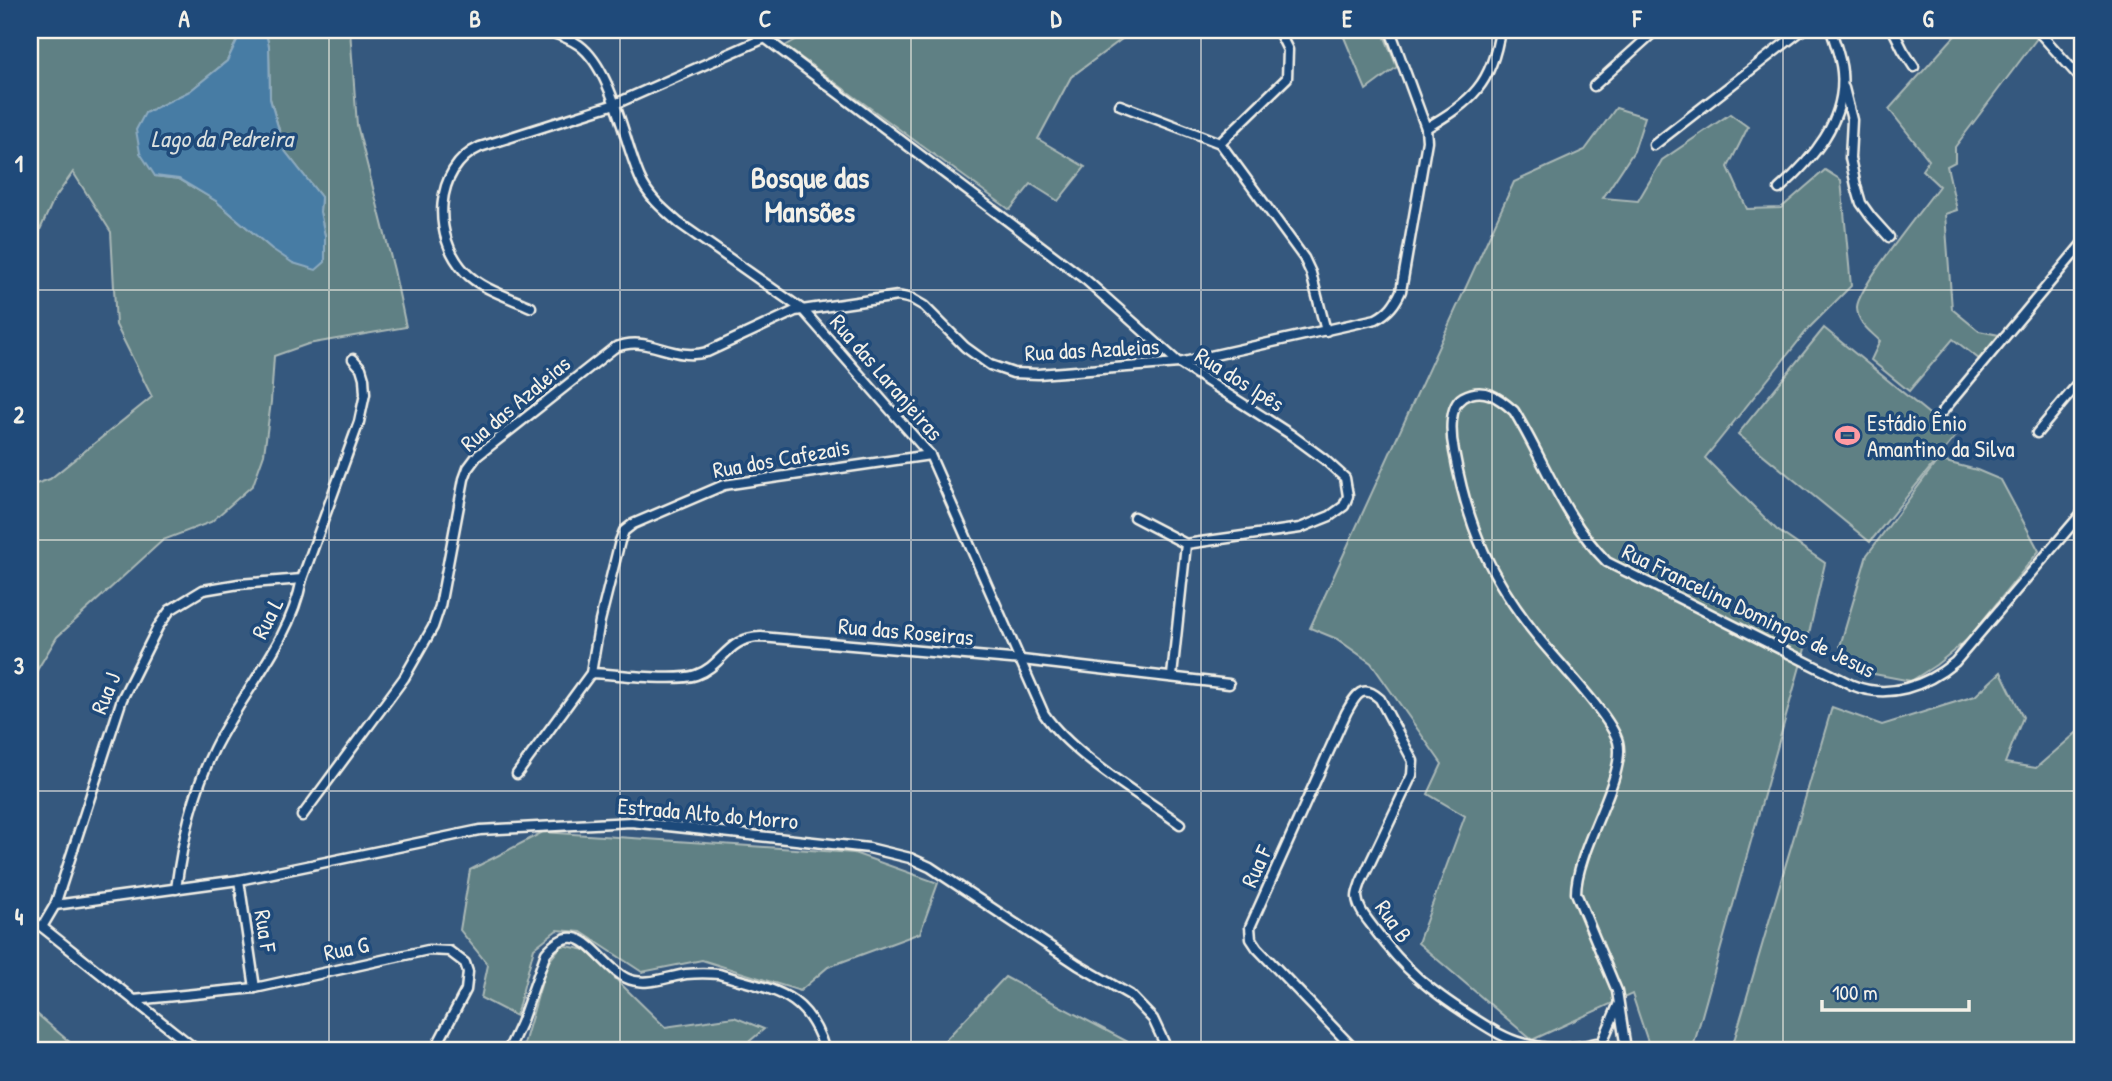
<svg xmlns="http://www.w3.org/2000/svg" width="2112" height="1081" viewBox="0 0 2112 1081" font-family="'Patrick Hand',sans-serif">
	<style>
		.green { fill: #5f8084; stroke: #aab8b6; stroke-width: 2 }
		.water { fill: #477ba4; stroke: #8caabf; stroke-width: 2 }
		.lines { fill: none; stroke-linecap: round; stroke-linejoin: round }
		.street-casing { stroke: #f4f1e8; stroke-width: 13 }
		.street { stroke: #1f4a7a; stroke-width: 8 }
		.grid { fill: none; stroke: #f4f1e8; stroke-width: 2; stroke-opacity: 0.55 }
		.labels { text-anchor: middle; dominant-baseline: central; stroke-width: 7; stroke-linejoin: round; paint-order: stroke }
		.street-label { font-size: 23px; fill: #f4f1e8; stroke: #1f4a7a }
		.poi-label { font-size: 23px; fill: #f4f1e8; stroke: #1f4a7a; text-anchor: start }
		.water-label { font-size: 24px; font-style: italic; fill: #dadfde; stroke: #1f4a7a }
		.district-label { font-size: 30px; font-weight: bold; fill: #f4f1e8; stroke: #1f4a7a }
		.neatline { fill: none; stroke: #f4f1e8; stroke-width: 2.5 }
		.grid-label { font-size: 23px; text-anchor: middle; font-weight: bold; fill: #f4f1e8 }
	</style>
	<rect width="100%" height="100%" fill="#35587e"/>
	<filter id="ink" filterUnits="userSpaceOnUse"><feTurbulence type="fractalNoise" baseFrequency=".0143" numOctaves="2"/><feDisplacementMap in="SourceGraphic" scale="14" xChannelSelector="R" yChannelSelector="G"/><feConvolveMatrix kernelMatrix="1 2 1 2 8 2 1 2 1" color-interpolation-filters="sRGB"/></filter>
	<g filter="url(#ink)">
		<g class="green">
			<path d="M 30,30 L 242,30 L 227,61 L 190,91 L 145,113 L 155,176 L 179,179 L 216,201 L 272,249 L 325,236 L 320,212 L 321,197 L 285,151 L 270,98 L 269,46 L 265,30 L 350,30 L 357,125 L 394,270 L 406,327 L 308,344 L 274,356 L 271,402 L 264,454 L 253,485 L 211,522 L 163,540 L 57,637 L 30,682 L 30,486 L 50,479 L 152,397 L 116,325 L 111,232 L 73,172 L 53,201 L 30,252 Z"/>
			<path d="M 813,30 L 1134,30 L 1071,77 L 1038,139 L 1085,167 L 1058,201 L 1031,184 L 1010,210 L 785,46 Z"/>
			<path d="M 1341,30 L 1382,30 L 1397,67 L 1366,90 Z"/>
			<path d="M 1960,30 L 2030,30 L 2038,37 L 1955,147 L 1955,162 L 1947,166 L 1957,210 L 1945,214 L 1952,309 L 1979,331 L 1999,335 L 1979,359 L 1953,339 L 1909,391 L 1871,360 L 1880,341 C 1870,331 1857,323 1857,307 C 1858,287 1924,207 1939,186 L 1922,170 L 1929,160 L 1889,109 Z"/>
			<path d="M 1616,108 L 1645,117 L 1634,151 L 1603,198 L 1638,201 L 1662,160 L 1730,114 L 1748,127 L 1728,167 L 1747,209 L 1781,208 L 1825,170 L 1841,180 L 1851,286 L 1809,328 L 1705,458 L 1777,530 L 1825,563 L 1808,638 L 1692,1051 L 1646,1051 L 1648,1042 L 1632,994 L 1532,1040 L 1418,943 L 1465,816 L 1428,794 L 1442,764 L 1371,663 L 1337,639 L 1310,628 L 1514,182 L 1585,150 Z"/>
			<path d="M 1824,328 L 1956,436 L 1870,542 L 1738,434 Z"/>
			<path d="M 1938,460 L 1977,470 L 2001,480 L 2039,551 L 1968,639 L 1936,665 L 1911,681 L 1853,670 L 1840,646 L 1867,555 Z"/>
			<path d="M 2001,672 L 2023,717 L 2005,763 L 2036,768 L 2082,728 L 2082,1051 L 1731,1051 L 1832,707 L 1882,725 L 1975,696 Z"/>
			<path d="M 543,832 L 854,853 L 938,883 L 920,933 L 828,967 L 800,991 L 702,960 L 642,972 L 581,932 L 557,930 L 534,948 L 516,1016 L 481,998 L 488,965 L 460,930 L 470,870 Z"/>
			<path d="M 562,945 L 586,950 L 665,1027 L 734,1017 L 764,1029 L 738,1051 L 520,1051 L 524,1044 L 547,964 Z"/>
			<path d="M 1005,977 L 1145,1051 L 935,1051 Z"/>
			<path d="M 30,1008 L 80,1051 L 30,1051 Z"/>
		</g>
		<path class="water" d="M 242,30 L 265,30 L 269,46 L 270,99 L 285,151 L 321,197 L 320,212 L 325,236 L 325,262 L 316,270 L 293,263 L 272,249 L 216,201 L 179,179 L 155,176 L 140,153 L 136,130 L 145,113 L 190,91 L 227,61 Z"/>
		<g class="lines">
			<defs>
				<g id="street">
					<path d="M 544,30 C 556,34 568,37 579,45 C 612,69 624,142 640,178 C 648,197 664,210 679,223 L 803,310 L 930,455 L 1044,714 C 1072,755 1139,794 1180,824"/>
					<path d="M 762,30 L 765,38 L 1086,280 L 1179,363 L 1290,434 L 1324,459 L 1345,478 L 1348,496 L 1344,506 L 1330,516 L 1300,528 L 1186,544 L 1172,676"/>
					<path d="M 1278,30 L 1288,50 L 1287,78 L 1220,143 L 1304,258 L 1311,273 L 1326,331"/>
					<path d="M 1893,30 L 1903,50 L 1914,67"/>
					<path d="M 2037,30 L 2082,80"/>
					<path d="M 1594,86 L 1656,30"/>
					<path d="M 1844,88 L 1852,120 L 1850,158 L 1856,186 L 1861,203 L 1871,217 L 1889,237"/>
					<path d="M 1120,105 L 1220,143"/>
					<path d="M 1426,128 C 1472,101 1492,84 1500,30"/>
					<path d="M 1654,145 L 1802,30"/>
					<path d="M 1779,189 C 1812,160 1847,120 1842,72 C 1841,58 1835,44 1831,30"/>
					<path d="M 531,307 C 509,297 481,289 465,272 C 432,237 433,168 480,147 L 615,104 L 765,38"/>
					<path d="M 1942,412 L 2082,244"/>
					<path d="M 2037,433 L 2082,379"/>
					<path d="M 1134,517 L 1186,544"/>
					<path d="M 591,673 C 615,674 676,682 696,675 C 723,666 727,637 761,637 L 1022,660 L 1229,684"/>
					<path d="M 517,774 L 591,673 L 600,621 L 620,541 L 624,531 L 633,524 L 724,485 L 930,455"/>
					<path d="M 302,816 L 404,678 L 433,627 L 440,606 L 464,479 L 468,468 L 477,456 L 614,348 C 649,333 670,362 707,352 L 795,311 L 898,296 L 912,299 L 924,306 L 965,347 L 990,365 L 1013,373 L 1038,374 L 1179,363 L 1376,319 C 1389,312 1395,304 1401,291 L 1427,141 L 1426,128 L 1390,30"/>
					<path d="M 239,880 L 255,988"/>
					<path d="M 176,889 C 182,843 193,792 214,749 C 242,692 290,643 302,579 L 359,422 L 365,394 L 364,378 L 361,368 L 353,359"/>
					<path d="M 55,905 L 239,880 L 480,830 L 631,822 L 869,848 L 910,858 L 930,867 L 1078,965 L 1130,995 L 1153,1019 L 1168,1051"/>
					<path d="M 30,920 L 42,927 L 198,1051"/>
					<path d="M 42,927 L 55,905 L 122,699 L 158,627 L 170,610 L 203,590 L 239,584 L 302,579"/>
					<path d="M 134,1000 L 255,988 L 428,950 L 449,951 L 465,963 L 468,972 L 466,990 L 434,1051"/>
					<path d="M 1604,1038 L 1618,1005"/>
					<path d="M 1626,1049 L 1617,991 L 1576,893 C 1576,850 1627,776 1618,742 C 1612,718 1559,663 1541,641 C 1491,580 1468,529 1454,451 C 1451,437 1448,406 1463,397 C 1484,386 1498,397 1514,411 C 1545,462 1564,519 1607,562 L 1852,685 C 1888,700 1926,686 1955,662 L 2082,513"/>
					<path d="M 508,1051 L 521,1023 L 546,953 C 580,912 599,965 626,978 C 645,987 667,977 686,974 C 697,973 708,973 719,974 C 773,991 807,990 825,1051"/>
					<path d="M 1356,1051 L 1257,948 L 1251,939 L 1250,927 L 1346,713 C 1355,697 1361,682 1380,699 L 1413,761 L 1412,775 L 1361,882 C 1360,886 1357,892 1357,897 C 1358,910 1368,920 1375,930 C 1405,970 1428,989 1470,1016 C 1486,1026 1503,1038 1522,1043 C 1548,1050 1570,1050 1596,1043"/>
				</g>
			</defs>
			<use href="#street" class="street-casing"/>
			<use href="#street" class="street"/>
		</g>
	</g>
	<path class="grid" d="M 329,30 L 329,1051M 620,30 L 620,1051M 911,30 L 911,1051M 1201,30 L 1201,1051M 1492,30 L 1492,1051M 1783,30 L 1783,1051M 30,290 L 2082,290M 30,540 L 2082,540M 30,791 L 2082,791"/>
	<defs>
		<symbol id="stadium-bare" viewBox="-9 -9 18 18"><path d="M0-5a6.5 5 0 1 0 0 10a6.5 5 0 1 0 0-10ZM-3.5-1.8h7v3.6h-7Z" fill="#ff9aa2" stroke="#1f4a7a" stroke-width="2.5" paint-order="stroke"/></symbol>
	</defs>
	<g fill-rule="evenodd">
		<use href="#stadium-bare" x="1830" y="418" width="35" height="35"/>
	</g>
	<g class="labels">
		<g class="street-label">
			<text transform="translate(1092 349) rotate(-3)">Rua das Azaleias</text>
			<text transform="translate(887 377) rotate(49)">Rua das Laranjeiras</text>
			<text transform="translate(1240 379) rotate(32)">Rua dos Ipês</text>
			<text transform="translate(515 403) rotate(-40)">Rua das Azaleias</text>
			<text transform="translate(781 458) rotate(-10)">Rua dos Cafezais</text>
			<text transform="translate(1749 610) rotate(26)">Rua Francelina Domingos de Jesus</text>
			<text transform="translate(267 618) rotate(-63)">Rua L</text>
			<text transform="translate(906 631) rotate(5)">Rua das Roseiras</text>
			<text transform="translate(105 693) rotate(-68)">Rua J</text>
			<text transform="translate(708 813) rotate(5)">Estrada Alto do Morro</text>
			<text transform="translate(1256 866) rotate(-66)">Rua F</text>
			<text transform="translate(1394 921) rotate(55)">Rua B</text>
			<text transform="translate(266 931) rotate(81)">Rua F</text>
			<text transform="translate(346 948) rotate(-12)">Rua G</text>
		</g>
		<g class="poi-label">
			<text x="1867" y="422">Estádio Ênio<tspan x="1867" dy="26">Amantino da Silva</tspan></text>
		</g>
		<g class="water-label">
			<text x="222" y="138">Lago da Pedreira</text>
		</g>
		<g class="district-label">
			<text x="810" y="177">Bosque das<tspan x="810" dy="34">Mansões</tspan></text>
		</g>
	</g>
	<rect width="2112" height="1081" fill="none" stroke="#1f4a7a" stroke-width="77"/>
	<path d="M1822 1000v10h147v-10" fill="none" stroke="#f4f1e8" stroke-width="3.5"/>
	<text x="1832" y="1000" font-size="21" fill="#f4f1e8" stroke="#1f4a7a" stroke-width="5" paint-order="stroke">100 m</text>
	<rect x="38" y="38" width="2036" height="1004" class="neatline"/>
	<g class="grid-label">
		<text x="184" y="27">A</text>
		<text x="475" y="27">B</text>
		<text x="765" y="27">C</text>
		<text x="1056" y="27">D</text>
		<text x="1347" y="27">E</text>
		<text x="1637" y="27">F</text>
		<text x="1928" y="27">G</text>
		<text x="19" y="172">1</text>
		<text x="19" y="423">2</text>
		<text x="19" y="674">3</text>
		<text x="19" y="925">4</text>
	</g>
</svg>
